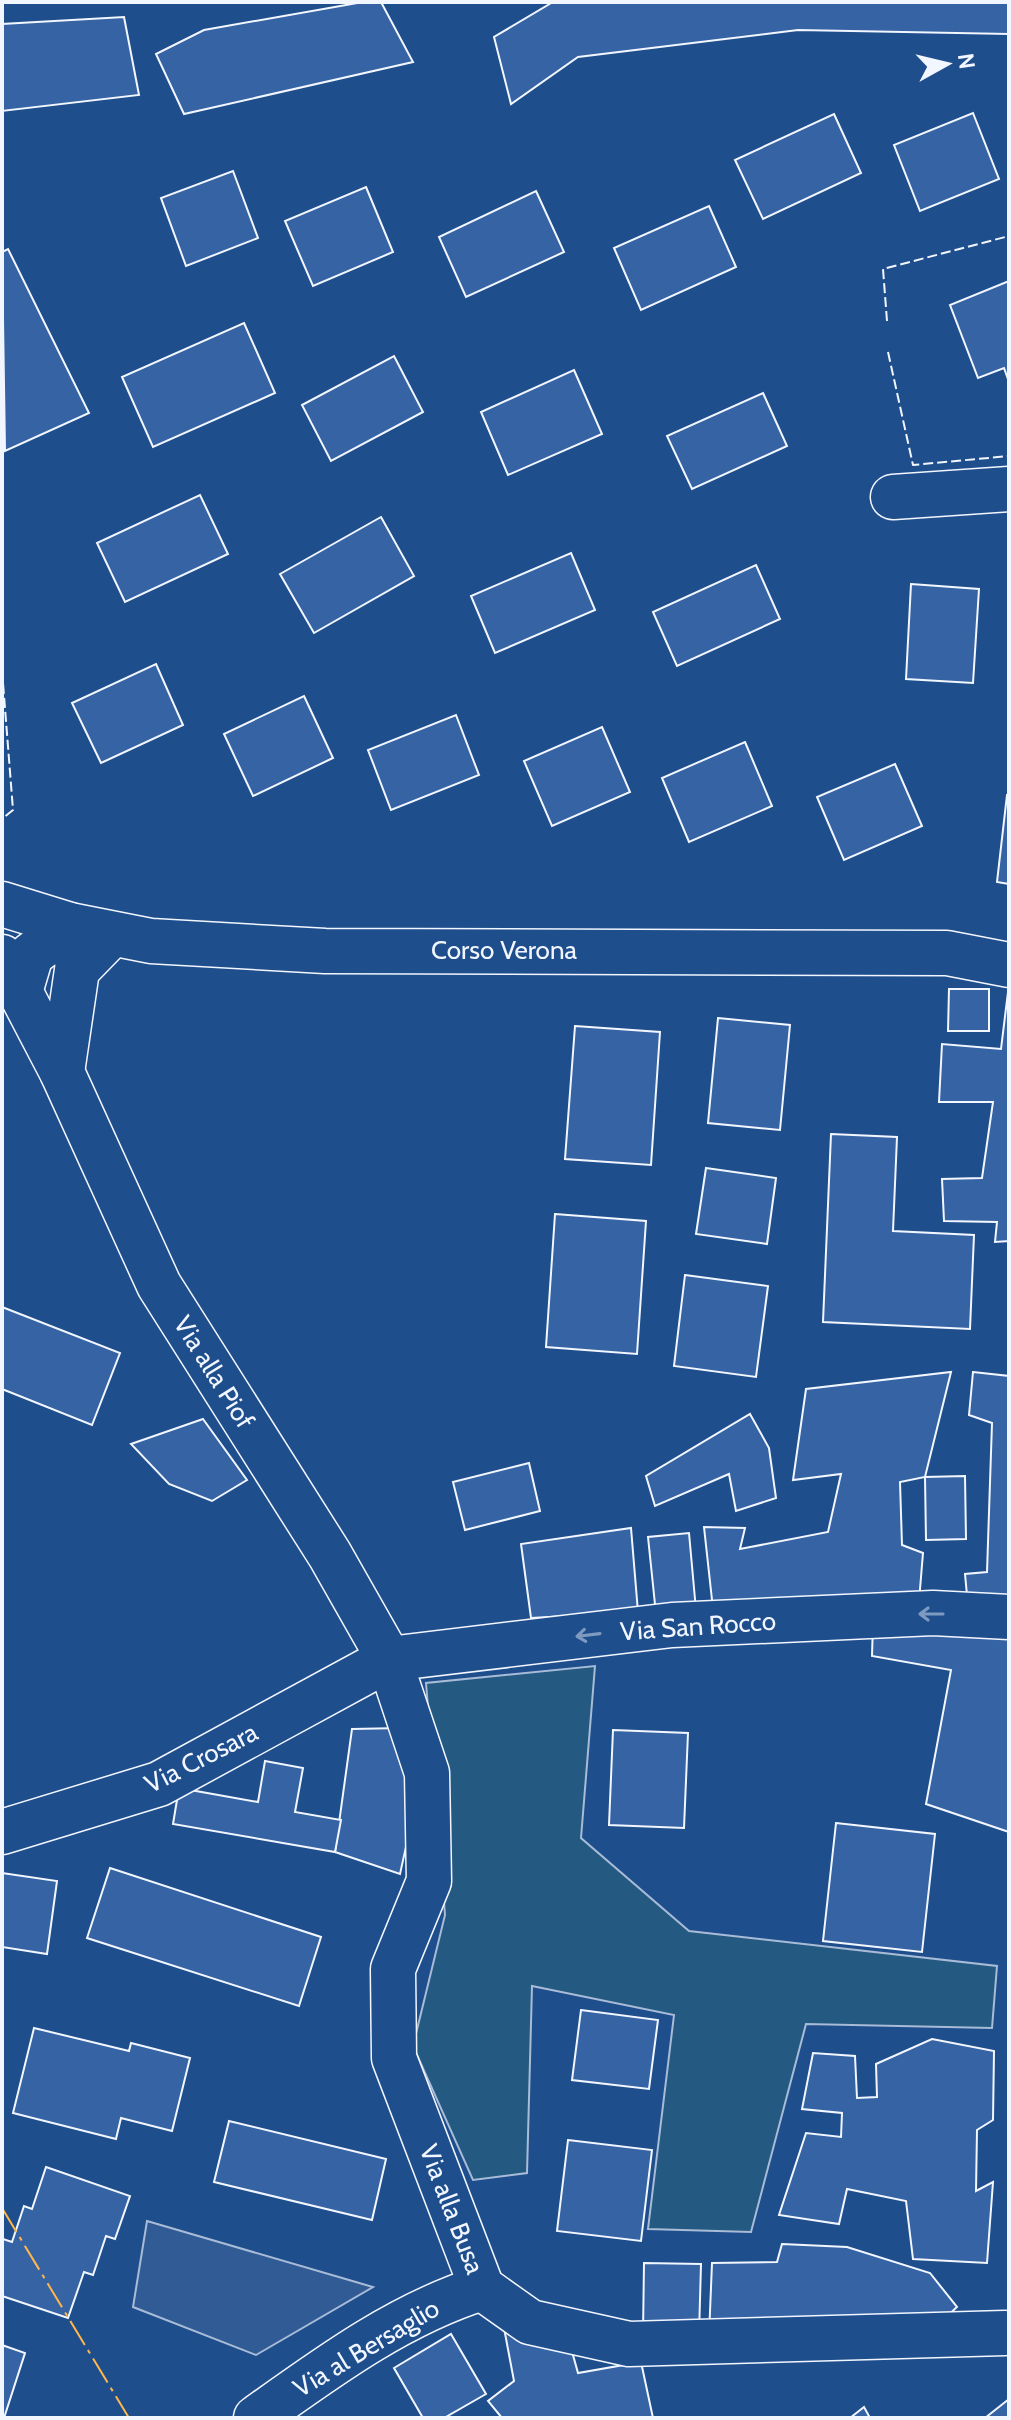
<svg xmlns="http://www.w3.org/2000/svg" width="1011" height="2420" viewBox="0 0 1011 2420" font-family="Cabin,sans-serif">
	<style>
		.green { fill: #245a82; stroke: #a8bbd7; stroke-width: 2 }
		.parking { fill: #305b95; stroke: #a8bbd7; stroke-width: 2 }
		.building { fill: #3563a3; stroke: #f2f6ff; stroke-width: 2 }
		.lines { fill: none; stroke-linecap: round; stroke-linejoin: round }
		.minor-casing { stroke: #f2f6ff; stroke-width: 47 }
		.major-casing { stroke: #f2f6ff; stroke-width: 47 }
		.minor { stroke: #1f4e8c; stroke-width: 44 }
		.major { stroke: #1f4e8c; stroke-width: 44 }
		.fence { stroke: #f2f6ff; stroke-width: 2; stroke-dasharray: 10 4; stroke-linecap: butt }
		.power { stroke: #ffb74d; stroke-width: 2; stroke-dasharray: 28 6 4 6; stroke-linecap: butt }
		.oneway { stroke: #7e9ac0 }
		.labels { text-anchor: middle; dominant-baseline: central; stroke-width: 6; stroke-linejoin: round; paint-order: stroke }
		.street-label { font-size: 26px; fill: #f2f6ff; stroke: #1f4e8c }
	</style>
	<rect width="100%" height="100%" fill="#1f4e8c"/>
	<path class="green" d="M 595,1666 L 581,1838 L 689,1931 L 997,1966 L 992,2028 L 806,2024 L 751,2232 L 648,2229 L 674,2015 L 532,1986 L 527,2173 L 473,2180 L 413,2046 L 445,1915 L 426,1683 Z"/>
	<path class="parking" d="M 147,2221 L 349,2280 L 373,2287 L 256,2355 L 133,2307 Z"/>
	<g class="building">
		<path d="M 363,2 L 381,2 L 413,62 L 184,114 L 156,54 L 204,30 Z"/>
		<path d="M 553,2 L 1009,2 L 1009,34 L 798,30 L 578,57 L 511,104 L 494,37 Z"/>
		<path d="M 124,17 L 139,95 L 2,111 L 2,24 Z"/>
		<path d="M 973,113 L 999,179 L 920,211 L 894,145 Z"/>
		<path d="M 834,114 L 861,173 L 763,219 L 735,160 Z"/>
		<path d="M 233,171 L 258,238 L 186,266 L 161,198 Z"/>
		<path d="M 366,187 L 393,252 L 313,286 L 285,221 Z"/>
		<path d="M 536,191 L 564,252 L 466,297 L 439,237 Z"/>
		<path d="M 709,206 L 736,267 L 641,310 L 614,248 Z"/>
		<path d="M 8,249 L 89,413 L 5,451 L 2,252 Z"/>
		<path d="M 1009,281 L 1009,382 L 1004,368 L 978,378 L 950,305 Z"/>
		<path d="M 244,323 L 275,393 L 153,447 L 122,377 Z"/>
		<path d="M 394,356 L 423,412 L 331,461 L 302,405 Z"/>
		<path d="M 574,370 L 602,434 L 508,475 L 481,412 Z"/>
		<path d="M 763,393 L 787,446 L 692,489 L 667,436 Z"/>
		<path d="M 200,495 L 228,554 L 125,602 L 97,543 Z"/>
		<path d="M 381,517 L 414,576 L 314,633 L 280,574 Z"/>
		<path d="M 571,553 L 595,610 L 495,653 L 471,596 Z"/>
		<path d="M 756,565 L 780,619 L 677,666 L 653,612 Z"/>
		<path d="M 911,584 L 979,589 L 973,683 L 906,679 Z"/>
		<path d="M 156,664 L 183,725 L 101,763 L 72,703 Z"/>
		<path d="M 304,696 L 333,758 L 253,796 L 224,734 Z"/>
		<path d="M 456,715 L 479,775 L 391,810 L 368,750 Z"/>
		<path d="M 602,727 L 630,792 L 552,826 L 524,761 Z"/>
		<path d="M 745,742 L 772,806 L 689,842 L 662,778 Z"/>
		<path d="M 895,764 L 922,826 L 844,860 L 817,797 Z"/>
		<path d="M 1007,795 L 1009,795 L 1009,884 L 997,882 Z"/>
		<path d="M 949,989 L 989,989 L 989,1031 L 948,1031 Z"/>
		<path d="M 1008,992 L 1009,1241 L 995,1242 L 997,1222 L 944,1221 L 942,1179 L 982,1178 L 993,1102 L 939,1102 L 942,1044 L 1001,1049 Z"/>
		<path d="M 718,1018 L 790,1025 L 780,1130 L 708,1123 Z"/>
		<path d="M 575,1026 L 660,1032 L 651,1165 L 565,1159 Z"/>
		<path d="M 831,1134 L 897,1137 L 893,1231 L 974,1235 L 970,1329 L 823,1322 Z"/>
		<path d="M 706,1168 L 776,1178 L 767,1244 L 696,1234 Z"/>
		<path d="M 555,1214 L 646,1221 L 637,1354 L 546,1347 Z"/>
		<path d="M 685,1275 L 768,1286 L 756,1377 L 674,1366 Z"/>
		<path d="M 2,1307 L 120,1353 L 92,1425 L 2,1389 Z"/>
		<path d="M 951,1372 L 925,1477 L 900,1482 L 902,1545 L 923,1553 L 919,1601 L 713,1609 L 704,1527 L 745,1528 L 740,1549 L 828,1532 L 841,1474 L 793,1480 L 806,1389 Z"/>
		<path d="M 973,1372 L 1009,1376 L 1009,1608 L 968,1606 L 965,1574 L 987,1572 L 992,1423 L 969,1415 Z"/>
		<path d="M 750,1414 L 769,1448 L 776,1498 L 736,1511 L 729,1474 L 655,1506 L 646,1476 Z"/>
		<path d="M 203,1419 L 247,1480 L 212,1501 L 169,1484 L 131,1444 Z"/>
		<path d="M 529,1463 L 540,1511 L 465,1530 L 453,1482 Z"/>
		<path d="M 965,1476 L 966,1539 L 926,1540 L 925,1477 Z"/>
		<path d="M 631,1528 L 638,1612 L 531,1618 L 521,1544 Z"/>
		<path d="M 689,1533 L 696,1610 L 656,1614 L 648,1537 Z"/>
		<path d="M 873,1622 L 1009,1629 L 1009,1832 L 926,1804 L 951,1670 L 872,1656 Z"/>
		<path d="M 402,1728 L 413,1815 L 400,1874 L 335,1852 L 352,1729 Z"/>
		<path d="M 613,1730 L 688,1733 L 684,1828 L 609,1825 Z"/>
		<path d="M 265,1761 L 303,1768 L 295,1812 L 341,1820 L 335,1852 L 173,1824 L 179,1788 L 258,1802 Z"/>
		<path d="M 836,1823 L 935,1834 L 922,1952 L 823,1941 Z"/>
		<path d="M 110,1868 L 321,1937 L 299,2006 L 87,1938 Z"/>
		<path d="M 2,1873 L 57,1881 L 47,1954 L 2,1947 Z"/>
		<path d="M 581,2010 L 658,2020 L 649,2089 L 572,2080 Z"/>
		<path d="M 34,2028 L 129,2051 L 131,2043 L 190,2058 L 172,2131 L 121,2118 L 116,2139 L 13,2113 Z"/>
		<path d="M 932,2039 L 994,2051 L 993,2120 L 977,2130 L 976,2191 L 993,2182 L 987,2263 L 913,2259 L 906,2201 L 847,2189 L 839,2224 L 779,2215 L 806,2133 L 841,2137 L 842,2113 L 802,2109 L 813,2053 L 855,2056 L 857,2098 L 877,2097 L 876,2064 Z"/>
		<path d="M 229,2121 L 386,2159 L 372,2220 L 214,2182 Z"/>
		<path d="M 568,2140 L 652,2150 L 641,2241 L 557,2231 Z"/>
		<path d="M 46,2167 L 130,2196 L 115,2239 L 106,2236 L 93,2275 L 84,2272 L 68,2318 L 2,2296 L 2,2243 L 3,2239 L 12,2242 L 24,2206 L 32,2209 Z"/>
		<path d="M 782,2244 L 847,2247 L 930,2273 L 957,2307 L 930,2332 L 709,2336 L 712,2263 L 777,2262 Z"/>
		<path d="M 644,2263 L 701,2264 L 699,2335 L 643,2334 Z"/>
		<path d="M 504,2328 L 568,2337 L 578,2373 L 641,2362 L 653,2418 L 502,2418 L 488,2401 L 514,2381 Z"/>
		<path d="M 451,2334 L 486,2394 L 444,2418 L 423,2418 L 394,2368 Z"/>
		<path d="M 2,2345 L 25,2353 L 4,2418 L 2,2418 Z"/>
		<path d="M 1009,2399 L 1009,2418 L 985,2418 Z"/>
		<path d="M 864,2407 L 870,2418 L 850,2418 Z"/>
	</g>
	<g class="lines">
		<defs>
			<g id="minor">
				<path d="M 893,497 L 1009,489"/>
				<path d="M 2,957 L 62,1072 L 159,1285 L 330,1555 L 389,1659 L 427,1773 L 429,1881 L 393,1969 L 394,2058 L 482,2288 L 530,2322 L 629,2344 L 1005,2333"/>
				<path d="M 20,992 L 31,955 L 70,925 L 75,955"/>
				<path d="M 62,1072 L 77,970 L 111,935"/>
				<path d="M 2,1832 L 159,1784 L 389,1659 L 672,1625 L 933,1613 L 1009,1617"/>
				<path d="M 256,2418 C 326,2368 399,2314 482,2288"/>
			</g>
			<path id="major" d="M 2,904 L 70,925 L 151,941 L 325,951 L 947,953 L 1009,965"/>
		</defs>
		<use href="#minor" class="minor-casing"/>
		<use href="#major" class="major-casing"/>
		<use href="#minor" class="minor"/>
		<use href="#major" class="major"/>
		<g class="fence">
			<path d="M 887,321 L 883,269 L 1009,236"/>
			<path d="M 888,352 L 913,465 L 1009,456"/>
			<path d="M 2,670 L 13,810 L 2,819"/>
		</g>
		<path class="power" d="M 2,2208 L 129,2418"/>
	</g>
	<defs><path id="oneway-shaft" d="M-6 0H5M1.5-3L5.5 0L1.5 3" fill="none" stroke-width="1.6" stroke-linecap="round" stroke-linejoin="round" transform="scale(2)"/></defs>
	<g class="oneway">
		<use href="#oneway-shaft" transform="translate(931 1614) rotate(180)"/>
		<use href="#oneway-shaft" transform="translate(588 1635) rotate(173)"/>
	</g>
	<g class="labels">
		<g class="street-label">
			<text x="504" y="950">Corso Verona</text>
			<text transform="translate(214 1372) rotate(58)">Via alla Piof</text>
			<text transform="translate(698 1626) rotate(-4)">Via San Rocco</text>
			<text transform="translate(201 1758) rotate(-27)">Via Crosara</text>
			<text transform="translate(452 2209) rotate(69)">Via alla Busa</text>
			<text transform="translate(366 2348) rotate(-31)">Via al Bersaglio</text>
		</g>
	</g>
	<rect width="1011" height="2420" fill="none" stroke="#f2f6ff" stroke-width="8"/>
	<g transform="translate(947 64) rotate(82)" stroke="#1f4e8c" stroke-width="6" paint-order="stroke">
	<path d="M0-6L14 30L0 20L-14 30Z" fill="#f2f6ff"/>
	<text y="-12" font-size="22" font-weight="bold" text-anchor="middle" fill="#f2f6ff">N</text>
	</g>
</svg>
